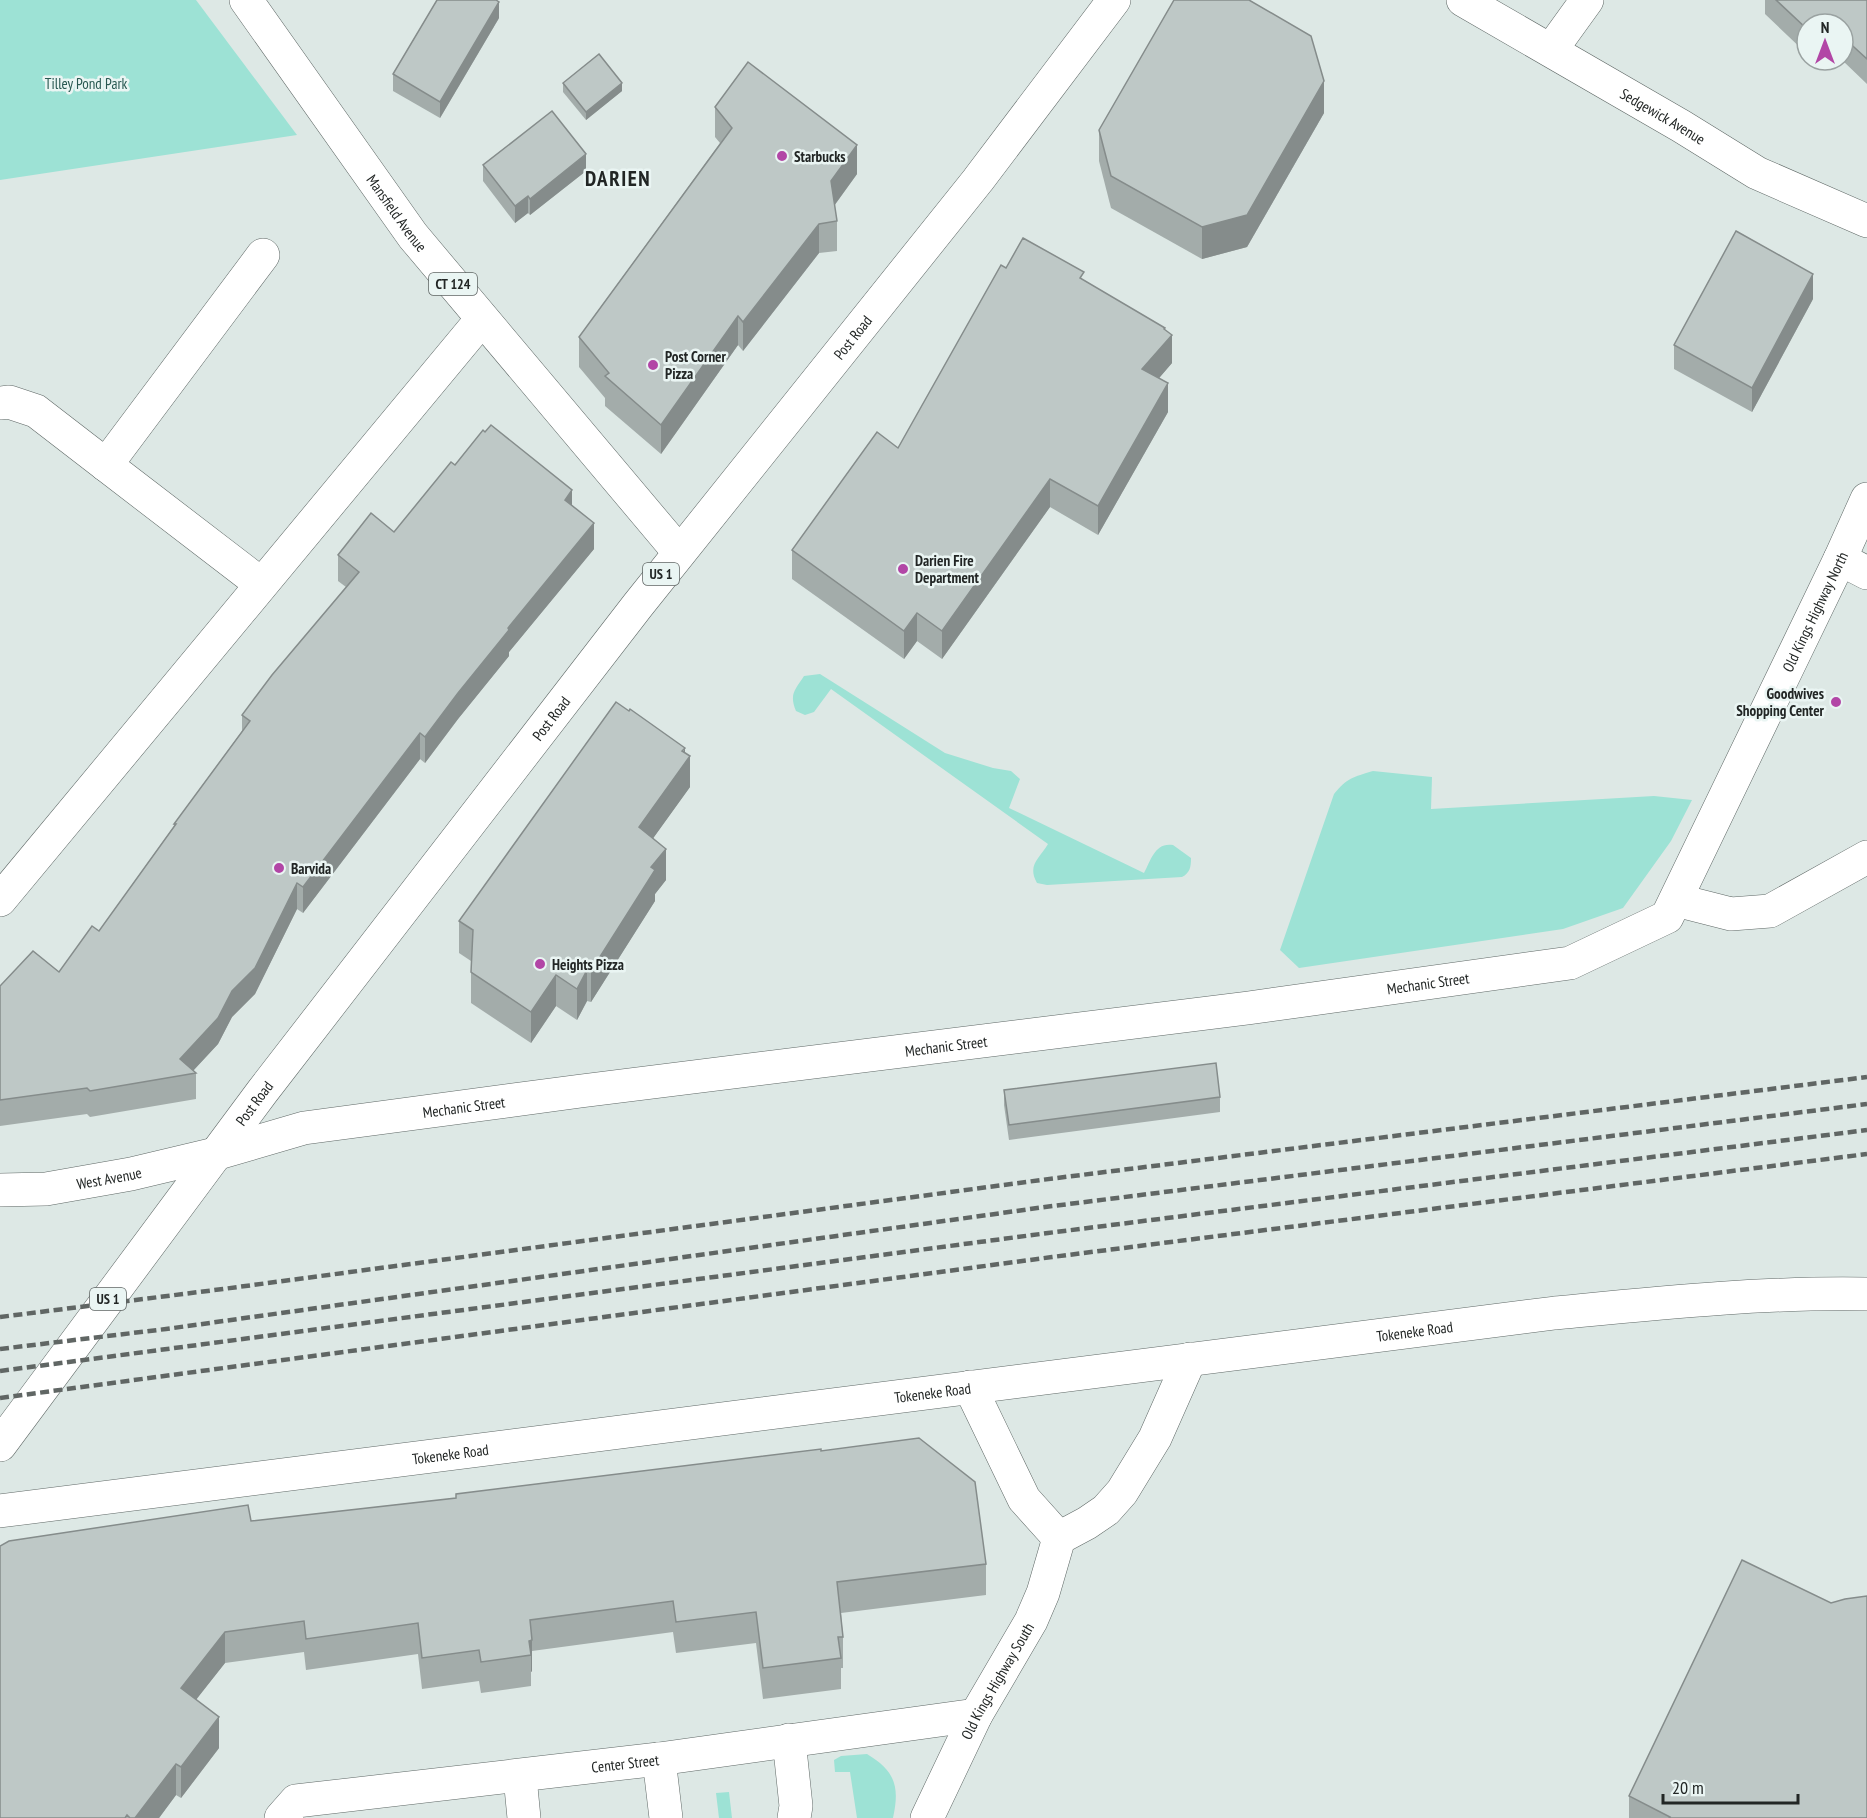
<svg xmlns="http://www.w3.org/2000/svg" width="1867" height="1818" viewBox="0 0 1867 1818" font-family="'PT Sans Narrow',sans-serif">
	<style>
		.green { fill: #9de2d5 }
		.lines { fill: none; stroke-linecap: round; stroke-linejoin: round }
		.minor-casing { stroke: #5f6866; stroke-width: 34 }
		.major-casing { stroke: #5f6866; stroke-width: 34 }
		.minor { stroke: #fff; stroke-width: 33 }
		.major { stroke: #fff; stroke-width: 33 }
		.rail { stroke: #606664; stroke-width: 4.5; stroke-dasharray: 9 4.5; stroke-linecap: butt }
		.wall { fill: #a3acaa }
		.shaded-wall { fill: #858c8b }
		.building { fill: #bec8c6; stroke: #858c8b; stroke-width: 1.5 }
		.poi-dot { fill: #b246a6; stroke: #eaf5f3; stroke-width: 2 }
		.labels { text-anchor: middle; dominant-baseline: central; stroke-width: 5; stroke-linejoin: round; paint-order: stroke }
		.shield { fill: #eaf5f3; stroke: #5e6463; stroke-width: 1.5 }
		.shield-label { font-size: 14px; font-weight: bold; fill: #222625 }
		.park-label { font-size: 15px; fill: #295952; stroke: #eaf5f3 }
		.street-label { font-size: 15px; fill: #222625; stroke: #eaf5f3 }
		.poi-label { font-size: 15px; font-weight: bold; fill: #222625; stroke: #eaf5f3; text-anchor: start }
		.district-label { font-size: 21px; font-weight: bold; letter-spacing: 1.5px; fill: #222625; stroke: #eaf5f3 }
	</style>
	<rect width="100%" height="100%" fill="#dde8e5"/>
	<g class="green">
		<path d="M 0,0 L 196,0 L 297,135 L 0,180 Z"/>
		<path d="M 820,674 L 945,753 L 993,768 L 1011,771 L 1020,779 L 1009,808 L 1144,873 C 1151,860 1155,842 1173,845 L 1191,858 C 1191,867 1190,873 1182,877 L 1047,885 L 1037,883 C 1027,865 1039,859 1048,844 L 831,689 L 814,712 L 805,715 L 796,711 C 789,694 795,690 804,676 Z"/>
		<path d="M 1373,771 L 1432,777 L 1431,809 L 1654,796 L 1692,800 L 1671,841 L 1623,908 L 1563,929 L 1299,968 L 1280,950 L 1334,794 C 1347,778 1353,777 1373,771 Z"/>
		<path d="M 867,1754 C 895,1771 900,1786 893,1818 L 857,1818 L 850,1772 L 835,1772 L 834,1760 L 841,1756 Z"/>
		<path d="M 729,1792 L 732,1818 L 719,1818 L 716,1793 Z"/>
	</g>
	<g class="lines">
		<defs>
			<g id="minor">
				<path id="s1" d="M 1463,0 L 1681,126 L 1757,173 L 1867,221"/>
				<path d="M 1551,50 L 1587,0"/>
				<path d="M 0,403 L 9,402 L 36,411 L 106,465"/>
				<path d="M 1840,559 L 1867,573"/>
				<path d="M 261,584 L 106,465 L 263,255"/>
				<path d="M 0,900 L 482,319"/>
				<path d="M 1676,900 L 1731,914 L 1770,911 L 1867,857"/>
				<path id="s2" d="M 215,1154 L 304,1128 L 581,1091 L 1248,1008 L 1570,963 L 1667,917 L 1840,559 L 1867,499"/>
				<path d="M 970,1387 L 1024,1499 L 1059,1538"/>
				<path d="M 789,1740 L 796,1806 L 794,1818"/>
				<path d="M 659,1759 L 666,1818"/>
				<path d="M 520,1777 L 524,1818"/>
				<path id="s3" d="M 281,1818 L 296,1801 L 659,1759 L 976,1715"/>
				<path id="s4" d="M 927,1818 L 976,1715 L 1031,1621 L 1043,1593 L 1059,1538 L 1087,1523 L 1106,1510 L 1122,1492 L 1155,1438 L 1190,1359"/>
			</g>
			<g id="major">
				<path id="s5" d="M 246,0 L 413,236 L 679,552"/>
				<path id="s6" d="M 0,1190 L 46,1189 L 131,1174 L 215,1154"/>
				<path id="s7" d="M 0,1445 L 262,1092 L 638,605 L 978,180 L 1114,0"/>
				<path id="s8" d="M 0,1511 L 1555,1313 C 1659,1303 1763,1292 1867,1294"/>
			</g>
		</defs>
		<use href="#minor" class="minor-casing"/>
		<use href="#major" class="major-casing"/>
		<use href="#minor" class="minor"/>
		<use href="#major" class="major"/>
		<g class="rail">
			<path d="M 0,1317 L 223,1289 L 1041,1180 L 1867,1077"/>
			<path d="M 0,1349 L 166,1329 L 1045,1207 L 1867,1104"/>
			<path d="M 0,1371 L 1048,1233 L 1867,1130"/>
			<path d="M 0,1398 L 1052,1257 L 1867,1154"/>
		</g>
	</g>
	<g class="wall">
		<path d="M 1765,0 L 1867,0 L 1867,84 L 1842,60 L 1843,60 L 1843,24 L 1807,24 L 1807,54 L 1765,14 Z"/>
		<path d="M 499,18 L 440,118 L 393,91 L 393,74 Z"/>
		<path d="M 1814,60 L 1832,60 L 1823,69 Z"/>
		<path d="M 563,83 L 622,91 L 586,120 L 563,92 Z"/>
		<path d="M 715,107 L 857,174 L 834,206 L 837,221 L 837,251 L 819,253 L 743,351 L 738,345 L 661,454 L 605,406 L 605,398 L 579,367 L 579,337 L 720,143 L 715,137 Z"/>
		<path d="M 1324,113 L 1247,247 L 1202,259 L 1111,208 L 1099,161 L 1099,130 Z"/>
		<path d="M 483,165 L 586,171 L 530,215 L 528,213 L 515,223 L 483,181 Z"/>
		<path d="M 1006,268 L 1084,280 L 1165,330 L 1172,363 L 1159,378 L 1168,412 L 1098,535 L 1050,507 L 942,659 L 917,641 L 904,659 L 792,579 L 792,550 L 898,448 Z"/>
		<path d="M 1813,299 L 1752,412 L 1674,369 L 1674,345 Z"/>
		<path d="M 455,465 L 572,505 L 594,549 L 509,652 L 509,656 L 458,719 L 425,763 L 420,759 L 303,913 L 297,909 L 255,994 L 232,1017 L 218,1044 L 193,1071 L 196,1073 L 196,1099 L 90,1117 L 87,1114 L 0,1126 L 0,986 L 59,972 L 99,931 L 174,826 L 174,824 L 242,731 L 242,715 L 346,587 L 338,581 L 338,555 L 394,532 Z"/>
		<path d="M 629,711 L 685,752 L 690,787 L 653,838 L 666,880 L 655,894 L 655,901 L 591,1002 L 587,1001 L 577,1020 L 556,1006 L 531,1043 L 471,1003 L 471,961 L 459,953 L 459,921 Z"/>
		<path d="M 1004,1090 L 1220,1097 L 1220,1112 L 1009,1140 L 1004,1105 Z"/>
		<path d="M 821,1451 L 986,1564 L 986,1595 L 841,1613 L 843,1637 L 843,1668 L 841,1668 L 841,1689 L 763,1699 L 756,1643 L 676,1653 L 673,1632 L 532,1651 L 532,1671 L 531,1672 L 531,1686 L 481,1693 L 479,1681 L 422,1689 L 418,1654 L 306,1670 L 304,1652 L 225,1663 L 196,1699 L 219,1748 L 181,1798 L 176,1795 L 159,1818 L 0,1818 L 251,1521 L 456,1498 Z"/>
		<path d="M 1831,1603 L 1867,1818 L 1629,1818 L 1629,1796 Z"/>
	</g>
	<g class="shaded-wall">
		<path d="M 499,2 L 499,18 L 440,118 L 440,102 Z"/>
		<path d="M 1823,60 L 1832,60 L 1823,69 Z"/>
		<path d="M 1324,81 L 1324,113 L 1247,247 L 1202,259 L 1202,227 Z"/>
		<path d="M 622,83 L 622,91 L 586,120 L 586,112 Z"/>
		<path d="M 857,145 L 857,174 L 831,210 L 831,181 Z"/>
		<path d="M 586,154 L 586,171 L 530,215 L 530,199 Z"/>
		<path d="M 528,196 L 528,213 L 515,223 L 515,206 Z"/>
		<path d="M 819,224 L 819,253 L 743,351 L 743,322 Z"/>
		<path d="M 1813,274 L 1813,299 L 1752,412 L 1752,388 Z"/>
		<path d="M 738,316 L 738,345 L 661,454 L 661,425 Z"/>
		<path d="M 1165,328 L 1165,343 L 1172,335 L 1172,363 L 1142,398 L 1142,369 Z"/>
		<path d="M 1168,383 L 1168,412 L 1098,535 L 1098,506 Z"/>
		<path d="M 1050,479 L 1050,507 L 942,659 L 942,631 Z"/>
		<path d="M 572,490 L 572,517 L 565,500 Z"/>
		<path d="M 594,523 L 594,549 L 509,652 L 509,656 L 458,719 L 425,763 L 425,737 L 458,693 L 508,628 Z"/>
		<path d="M 917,613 L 917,641 L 904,659 L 904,631 Z"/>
		<path d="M 420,733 L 420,759 L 303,913 L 303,887 Z"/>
		<path d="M 685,748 L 685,763 L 690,756 L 690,787 L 639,858 L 639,827 Z"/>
		<path d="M 666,849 L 666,880 L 655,894 L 655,901 L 591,1002 L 591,971 L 651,867 Z"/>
		<path d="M 297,883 L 297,909 L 255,994 L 232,1017 L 218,1044 L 190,1074 L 180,1059 L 232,991 Z"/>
		<path d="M 587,970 L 587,1001 L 577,1020 L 577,989 Z"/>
		<path d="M 556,975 L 556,1006 L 531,1043 L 531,1012 Z"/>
		<path d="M 225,1632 L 225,1663 L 181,1719 L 181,1688 Z"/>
		<path d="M 532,1640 L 532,1671 L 531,1672 L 531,1655 L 529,1641 Z"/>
		<path d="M 219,1717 L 219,1748 L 181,1798 L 181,1767 Z"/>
		<path d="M 176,1764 L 176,1795 L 159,1818 L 135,1818 Z"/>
	</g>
	<g class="building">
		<path d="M 437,0 L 496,0 L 499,2 L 440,102 L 393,74 Z"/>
		<path d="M 1174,0 L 1249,0 L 1311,36 L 1324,81 L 1247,215 L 1202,227 L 1111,176 L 1099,130 Z"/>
		<path d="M 1776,0 L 1867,0 L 1867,59 L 1843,37 L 1843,24 L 1807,24 L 1807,29 Z"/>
		<path d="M 599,54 L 622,83 L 586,112 L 563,83 Z"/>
		<path d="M 748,62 L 857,145 L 831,181 L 837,221 L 819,224 L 743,322 L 738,316 L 661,425 L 605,376 L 609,373 L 579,337 L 732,128 L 715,107 Z"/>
		<path d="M 552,111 L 586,154 L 530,199 L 528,196 L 515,206 L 483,165 Z"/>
		<path d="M 1736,231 L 1813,274 L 1752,388 L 1674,345 Z"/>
		<path d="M 1023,238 L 1084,272 L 1080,278 L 1165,328 L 1164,329 L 1172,335 L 1142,369 L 1168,383 L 1098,506 L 1050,479 L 942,631 L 917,613 L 904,631 L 792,550 L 877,432 L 898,448 L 1001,265 L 1006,268 Z"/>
		<path d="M 491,425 L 572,490 L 565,500 L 594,523 L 508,628 L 509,630 L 458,693 L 425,737 L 420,733 L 303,887 L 297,883 L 255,968 L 232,991 L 218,1018 L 180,1059 L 196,1073 L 90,1091 L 87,1088 L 0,1100 L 0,986 L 33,951 L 59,972 L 92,926 L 99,931 L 176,824 L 174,824 L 250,721 L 242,715 L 272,675 L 359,572 L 338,555 L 371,513 L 394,532 L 451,462 L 455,465 L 483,430 L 485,432 Z"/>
		<path d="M 616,702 L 629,711 L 630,709 L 685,748 L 682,751 L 690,756 L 639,827 L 666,849 L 651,867 L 655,870 L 591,971 L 587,970 L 577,989 L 556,975 L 531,1012 L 471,972 L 473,930 L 459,921 Z"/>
		<path d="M 1216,1063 L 1220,1097 L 1009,1125 L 1004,1090 Z"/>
		<path d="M 919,1438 L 975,1482 L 986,1564 L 837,1582 L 843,1637 L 838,1637 L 841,1658 L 763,1668 L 756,1612 L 676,1622 L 673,1601 L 530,1620 L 532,1640 L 529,1641 L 531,1655 L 481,1662 L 479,1650 L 422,1658 L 418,1623 L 306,1639 L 304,1621 L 225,1632 L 181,1688 L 219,1717 L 181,1767 L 176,1764 L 135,1818 L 130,1818 L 127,1815 L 125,1818 L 0,1818 L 0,1546 L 9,1541 L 248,1505 L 251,1521 L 456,1498 L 456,1494 L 821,1449 L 821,1451 Z"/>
		<path d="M 1742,1560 L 1831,1603 L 1845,1599 L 1867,1596 L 1867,1818 L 1669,1818 L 1670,1817 L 1629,1796 Z"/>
	</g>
	<g class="poi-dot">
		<circle cx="782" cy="156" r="6"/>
		<circle cx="653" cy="365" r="6"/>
		<circle cx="903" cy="569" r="6"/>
		<circle cx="1836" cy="702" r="6"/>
		<circle cx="279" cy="868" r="6"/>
		<circle cx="540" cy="964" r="6"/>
	</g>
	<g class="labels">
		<g class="shield">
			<rect x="429" y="273" width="48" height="22" rx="4.5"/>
			<rect x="643" y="563" width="36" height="22" rx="4.5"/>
			<rect x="90" y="1288" width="36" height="22" rx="4.5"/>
		</g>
		<g class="shield-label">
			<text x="453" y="284">CT 124</text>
			<text x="661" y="574">US 1</text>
			<text x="108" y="1299">US 1</text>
		</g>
		<g class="park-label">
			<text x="86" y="83">Tilley Pond Park</text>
		</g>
		<g class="street-label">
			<text stroke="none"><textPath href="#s1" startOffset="231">Sedgewick Avenue</textPath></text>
			<text stroke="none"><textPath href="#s5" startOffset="261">Mansfield Avenue</textPath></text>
			<text stroke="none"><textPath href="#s7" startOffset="1398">Post Road</textPath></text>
			<text stroke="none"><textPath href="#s2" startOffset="1816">Old Kings Highway North</textPath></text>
			<text stroke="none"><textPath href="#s7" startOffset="912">Post Road</textPath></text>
			<text stroke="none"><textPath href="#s2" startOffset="1226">Mechanic Street</textPath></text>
			<text stroke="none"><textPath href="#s2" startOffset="740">Mechanic Street</textPath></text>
			<text stroke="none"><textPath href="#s7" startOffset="426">Post Road</textPath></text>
			<text stroke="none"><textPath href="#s2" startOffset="254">Mechanic Street</textPath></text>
			<text stroke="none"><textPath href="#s6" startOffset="110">West Avenue</textPath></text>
			<text stroke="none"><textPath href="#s8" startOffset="1426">Tokeneke Road</textPath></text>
			<text stroke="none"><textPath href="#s8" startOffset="940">Tokeneke Road</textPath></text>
			<text stroke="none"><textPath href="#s8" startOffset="454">Tokeneke Road</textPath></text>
			<text stroke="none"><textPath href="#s4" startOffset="154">Old Kings Highway South</textPath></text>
			<text stroke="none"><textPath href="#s3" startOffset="354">Center Street</textPath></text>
		</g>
		<g class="poi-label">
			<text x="794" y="156">Starbucks</text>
			<text x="665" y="356">Post Corner<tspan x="665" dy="17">Pizza</tspan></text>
			<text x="915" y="560">Darien Fire<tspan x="915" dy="17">Department</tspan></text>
			<text x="1824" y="693" text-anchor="end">Goodwives<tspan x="1824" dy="17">Shopping Center</tspan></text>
			<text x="291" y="868">Barvida</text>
			<text x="552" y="964">Heights Pizza</text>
		</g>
		<g class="district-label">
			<text x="618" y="178">DARIEN</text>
		</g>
	</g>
	<g transform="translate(1825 42)"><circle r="28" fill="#eaf5f3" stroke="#9aa2a1" stroke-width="1.5"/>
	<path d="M0-4.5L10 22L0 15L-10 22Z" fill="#b246a6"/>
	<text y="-9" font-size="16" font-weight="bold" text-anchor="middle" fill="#222625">N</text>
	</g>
	<path d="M1663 1794v9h135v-9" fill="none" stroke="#222625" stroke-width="3"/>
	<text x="1672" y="1794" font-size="18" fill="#222625" stroke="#eaf5f3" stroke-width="4.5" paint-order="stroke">20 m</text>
</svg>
